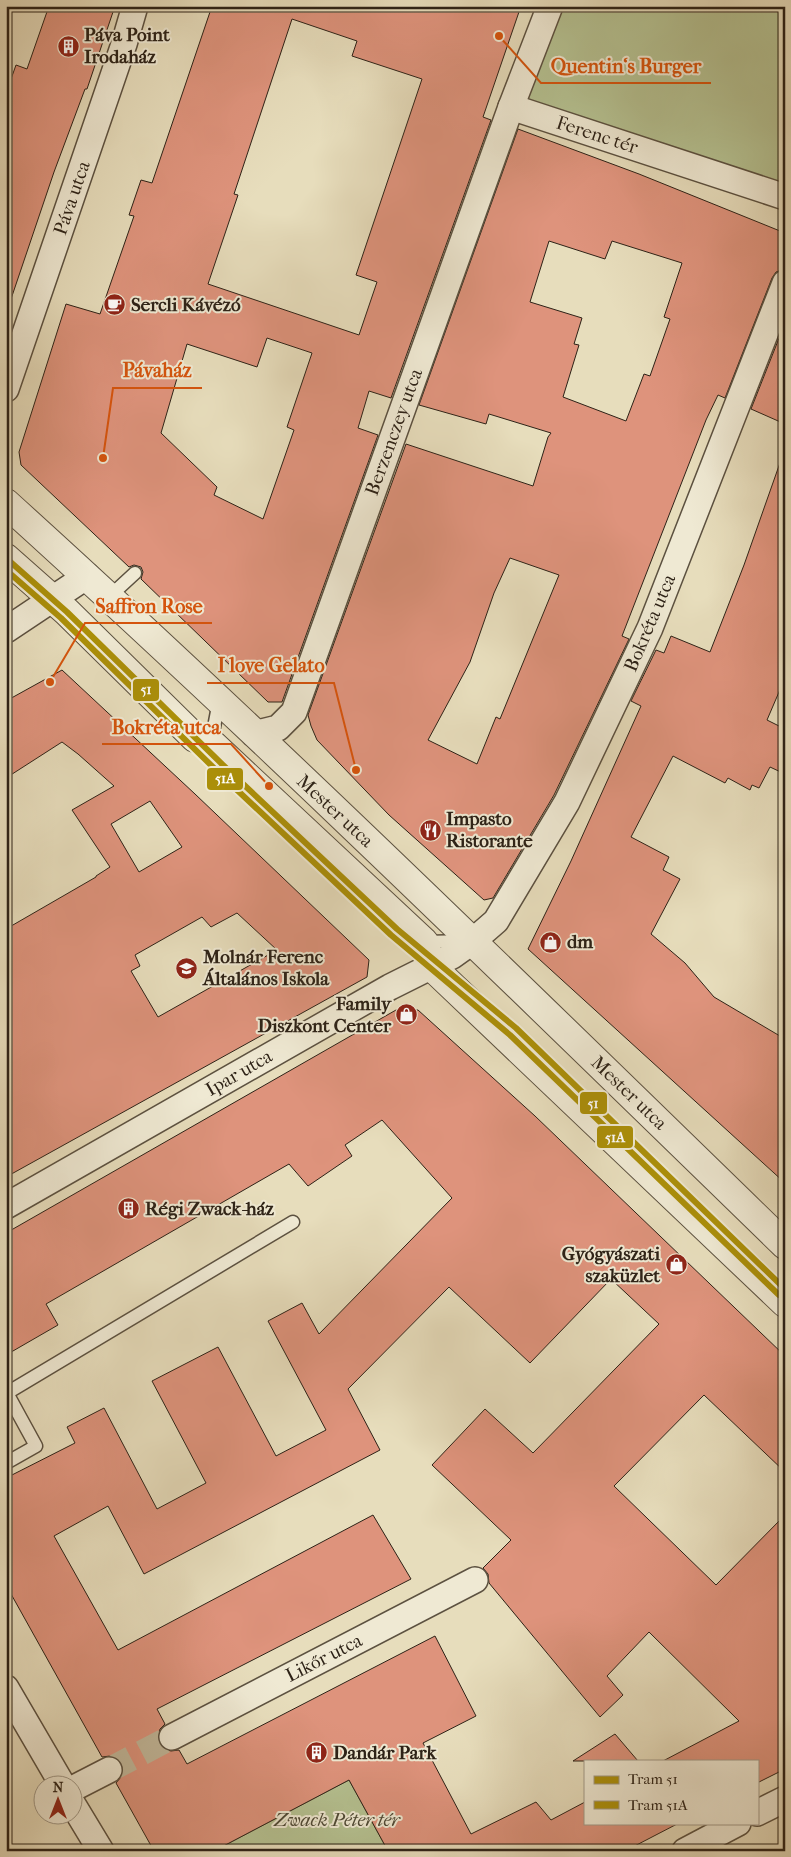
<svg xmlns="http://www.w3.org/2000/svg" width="791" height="1857" viewBox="0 0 791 1857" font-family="'IM FELL French Canon',serif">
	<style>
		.green { fill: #b5c191; stroke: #717254 }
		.building { fill: #de937c; stroke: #2d2217; fill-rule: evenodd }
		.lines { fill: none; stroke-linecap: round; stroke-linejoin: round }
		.minor-tunnel { stroke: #c2b89b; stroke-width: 25; stroke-dasharray: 25 12; stroke-linecap: butt }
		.service-casing { stroke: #5c5140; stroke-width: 15 }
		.minor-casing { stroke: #5c5140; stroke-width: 28 }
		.tertiary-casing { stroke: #5c5140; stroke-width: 30 }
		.service { stroke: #efe9d3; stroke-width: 12 }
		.minor { stroke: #efe9d3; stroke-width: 25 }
		.tertiary { stroke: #efe9d3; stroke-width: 28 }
		.tram-1-casing { stroke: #efe9d3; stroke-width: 10 }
		.tram-2-casing { stroke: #efe9d3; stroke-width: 10 }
		.tram-1 { stroke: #ab8f09; stroke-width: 6 }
		.tram-2 { stroke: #ab8f09; stroke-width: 6 }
		.labels { text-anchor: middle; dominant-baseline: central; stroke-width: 4; stroke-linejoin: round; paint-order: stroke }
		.poi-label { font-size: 19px; font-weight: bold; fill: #2d2217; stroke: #efe9d3; text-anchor: start }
		.street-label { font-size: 19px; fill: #2d2217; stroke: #efe9d3 }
		.park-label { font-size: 19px; font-style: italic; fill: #4f4a36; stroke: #efe9d3 }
		.leader { fill: none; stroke: #d5540d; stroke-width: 2 }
		.callout-dot { fill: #d5540d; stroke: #efe9d3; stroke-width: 2 }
		.callout-label { font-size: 20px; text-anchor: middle; font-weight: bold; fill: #d5540d; stroke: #efe9d3; stroke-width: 4; stroke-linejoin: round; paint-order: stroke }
		.line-badge { stroke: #efe9d3; stroke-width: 2 }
		.badge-label { font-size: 14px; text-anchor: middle; font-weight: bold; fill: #fff }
	</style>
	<rect width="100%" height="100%" fill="#e7ddbc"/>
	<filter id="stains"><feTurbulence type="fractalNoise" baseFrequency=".004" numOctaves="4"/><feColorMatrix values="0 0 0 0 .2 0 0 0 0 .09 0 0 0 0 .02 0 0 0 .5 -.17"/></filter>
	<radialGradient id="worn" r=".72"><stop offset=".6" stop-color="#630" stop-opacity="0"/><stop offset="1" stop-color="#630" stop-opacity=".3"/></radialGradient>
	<g class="green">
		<path d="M 550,6 L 785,6 L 785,197 L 511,107 Z"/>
		<path d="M 349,1780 L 388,1851 L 214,1851 Z"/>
	</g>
	<g class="building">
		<path d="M 49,6 L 115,6 L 87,89 L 85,89 L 54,172 L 11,299 L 6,299 L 6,78 L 11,79 L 16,65 L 27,69 Z"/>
		<path d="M 212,6 L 521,6 L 483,117 L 491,120 L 391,398 L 369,391 L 358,428 L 378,435 L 282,702 L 268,702 L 141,579 L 143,572 L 141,567 L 134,565 L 129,567 L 21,465 L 19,452 L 66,304 L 100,314 L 134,216 L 129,215 L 141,180 L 152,183 ZM 292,19 L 357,41 L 352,56 L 422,79 L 356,275 L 377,282 L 359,335 L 208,284 L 238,195 L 234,194 ZM 267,338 L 312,353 L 287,427 L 294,430 L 263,519 L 214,495 L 217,487 L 161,433 L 187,344 L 257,367 Z"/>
		<path d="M 518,129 L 639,174 L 785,233 L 785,269 L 776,272 L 772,278 L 725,398 L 718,395 L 706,420 L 622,636 L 629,639 L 554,795 L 493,898 L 484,900 L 389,815 L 317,740 L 311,726 L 308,715 L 406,444 L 533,486 L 548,437 L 551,433 L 489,414 L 486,424 L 419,405 ZM 549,241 L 605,259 L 612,241 L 682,263 L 664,317 L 670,319 L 650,376 L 644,374 L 626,421 L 563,397 L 579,345 L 574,344 L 582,318 L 530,302 ZM 510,558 L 559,575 L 500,719 L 496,717 L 477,764 L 428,740 L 470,662 L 494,593 Z"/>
		<path d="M 785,323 L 785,424 L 751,409 Z"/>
		<path d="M 781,460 L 785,461 L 785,678 L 767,720 L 785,729 L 785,774 L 770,767 L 759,788 L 752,785 L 750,790 L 728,778 L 725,783 L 673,756 L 631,837 L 669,857 L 663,870 L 680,879 L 651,934 L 685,963 L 714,997 L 785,1039 L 785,1183 L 528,949 L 571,861 L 641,706 L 631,701 L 656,650 L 664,653 L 671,636 L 710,652 L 744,565 Z"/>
		<path d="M 62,670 L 195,794 L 369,960 L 367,977 L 6,1177 L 6,929 L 96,877 L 96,876 L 110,867 L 72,810 L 114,786 L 78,754 L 62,742 L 6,778 L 6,701 ZM 150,801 L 182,847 L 139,872 L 111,824 ZM 237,913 L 277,950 L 158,1017 L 131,971 L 140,966 L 135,955 L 202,917 L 211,927 Z"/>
		<path d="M 396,1010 L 418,1010 L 535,1116 L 785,1356 L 785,1472 L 704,1395 L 614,1486 L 716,1585 L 785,1515 L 785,1769 L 757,1783 L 757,1761 L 663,1761 L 739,1721 L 649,1632 L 607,1676 L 623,1695 L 600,1717 L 489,1583 L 488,1574 L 483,1568 L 511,1540 L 432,1465 L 485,1409 L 533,1453 L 659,1324 L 611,1279 L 530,1363 L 449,1287 L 348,1389 L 380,1450 L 144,1574 L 108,1506 L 54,1536 L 118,1650 L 373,1515 L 411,1579 L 157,1709 L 165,1724 L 160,1729 L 158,1736 L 159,1743 L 164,1749 L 171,1751 L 179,1750 L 187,1764 L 435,1636 L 476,1716 L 423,1743 L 471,1834 L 536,1802 L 551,1820 L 585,1802 L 585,1823 L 679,1823 L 625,1851 L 388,1851 L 349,1780 L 214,1851 L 154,1851 L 116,1783 L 121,1777 L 123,1771 L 122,1763 L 116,1758 L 110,1756 L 102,1757 L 6,1585 L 6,1478 L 75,1443 L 67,1427 L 104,1408 L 157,1509 L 206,1483 L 152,1381 L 218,1347 L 276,1456 L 326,1430 L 268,1321 L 302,1303 L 319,1334 L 452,1198 L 382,1120 L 345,1145 L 352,1156 L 308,1186 L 289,1164 L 46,1304 L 58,1325 L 6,1355 L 6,1233 Z"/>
		<path d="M 615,1734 L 638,1761 L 573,1761 Z"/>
	</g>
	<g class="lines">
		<path class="minor-tunnel" d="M 109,1770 L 172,1737"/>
		<defs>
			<g id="service">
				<path d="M 109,597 L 135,573"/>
				<path d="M 211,743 L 219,701"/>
				<path d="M 424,942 L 468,941"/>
				<path d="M 6,1463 L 36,1446 L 7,1393 L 293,1222"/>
			</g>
			<g id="minor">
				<path d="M 511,107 L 785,197"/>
				<path d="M 6,389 L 124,44 L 135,6"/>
				<path d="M 6,630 L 87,576"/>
				<path d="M 254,734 L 278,728 L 294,712 L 511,107 L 550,6"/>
				<path d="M 6,1206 L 390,987 L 452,956 L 473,941 L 496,921 L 567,802 L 650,628 L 785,283"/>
				<path d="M 6,1688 L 62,1784"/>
				<path d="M 172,1737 L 475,1580"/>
				<path d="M 72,1789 L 109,1770"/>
				<path d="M 72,1803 L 101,1851"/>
				<path d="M 757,1813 L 785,1799"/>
				<path d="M 685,1851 L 738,1823"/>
			</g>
			<g id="tertiary">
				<path d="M 6,503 C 272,744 528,995 785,1245"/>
				<path d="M 6,558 L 67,612 L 195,738 L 211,743 L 424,942 L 431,966 L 785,1303"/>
			</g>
		</defs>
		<use href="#service" class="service-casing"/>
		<use href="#minor" class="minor-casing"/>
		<use href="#tertiary" class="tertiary-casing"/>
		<use href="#service" class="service"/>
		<use href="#minor" class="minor"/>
		<use href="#tertiary" class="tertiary"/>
		<defs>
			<path id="tram-1" d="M 6,558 L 67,612 L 225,767 L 397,929 L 516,1028 L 785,1289"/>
			<path id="tram-2" d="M 6,570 L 61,618 L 219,773 L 391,935 L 510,1035 L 779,1295"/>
		</defs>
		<use href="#tram-1" class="tram-1-casing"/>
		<use href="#tram-2" class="tram-2-casing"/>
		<use href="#tram-1" class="tram-1"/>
		<use href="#tram-2" class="tram-2"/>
	</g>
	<defs>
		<symbol id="building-disc" viewBox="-11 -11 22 22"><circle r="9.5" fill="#8f2418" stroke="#efe9d3"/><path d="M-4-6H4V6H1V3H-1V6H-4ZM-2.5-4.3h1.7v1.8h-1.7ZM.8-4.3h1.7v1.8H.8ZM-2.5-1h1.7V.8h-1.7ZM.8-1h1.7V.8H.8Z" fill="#fff"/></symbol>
		<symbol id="cafe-disc" viewBox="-11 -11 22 22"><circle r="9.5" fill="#8f2418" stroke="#efe9d3"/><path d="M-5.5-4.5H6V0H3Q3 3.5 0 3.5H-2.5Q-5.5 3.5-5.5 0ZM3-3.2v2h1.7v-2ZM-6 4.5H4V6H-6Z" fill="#fff"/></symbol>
		<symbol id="restaurant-disc" viewBox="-11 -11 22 22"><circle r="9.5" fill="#8f2418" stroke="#efe9d3"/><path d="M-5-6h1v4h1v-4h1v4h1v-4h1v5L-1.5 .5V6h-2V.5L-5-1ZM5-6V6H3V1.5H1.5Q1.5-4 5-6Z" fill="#fff"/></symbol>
		<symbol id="shop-disc" viewBox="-11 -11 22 22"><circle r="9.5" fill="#8f2418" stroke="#efe9d3"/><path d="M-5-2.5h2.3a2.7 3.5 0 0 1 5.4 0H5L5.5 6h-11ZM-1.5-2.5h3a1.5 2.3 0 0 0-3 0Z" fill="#fff"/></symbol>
		<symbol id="school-disc" viewBox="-11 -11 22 22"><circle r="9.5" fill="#8f2418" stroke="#efe9d3"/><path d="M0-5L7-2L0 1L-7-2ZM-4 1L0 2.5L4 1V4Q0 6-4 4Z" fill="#fff"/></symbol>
	</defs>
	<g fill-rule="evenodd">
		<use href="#building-disc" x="56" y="34" width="25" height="25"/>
		<use href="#cafe-disc" x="102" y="292" width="25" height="25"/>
		<use href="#restaurant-disc" x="418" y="818" width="25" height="25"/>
		<use href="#shop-disc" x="538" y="930" width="25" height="25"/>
		<use href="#school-disc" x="174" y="956" width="25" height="25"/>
		<use href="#shop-disc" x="394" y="1002" width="25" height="25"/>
		<use href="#building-disc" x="116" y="1196" width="25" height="25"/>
		<use href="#shop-disc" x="664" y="1252" width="25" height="25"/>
		<use href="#building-disc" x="304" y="1740" width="25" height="25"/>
	</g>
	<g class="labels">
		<g class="poi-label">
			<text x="84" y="35">Páva Point<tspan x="84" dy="22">Irodaház</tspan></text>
			<text x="131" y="305">Sercli Kávézó</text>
			<text x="446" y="819">Impasto<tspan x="446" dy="22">Ristorante</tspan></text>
			<text x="567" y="942">dm</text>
			<text x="203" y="957">Molnár Ferenc<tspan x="203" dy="22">Általános Iskola</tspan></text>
			<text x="391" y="1004" text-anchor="end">Family<tspan x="391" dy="22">Diszkont Center</tspan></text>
			<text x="145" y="1209">Régi Zwack-ház</text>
			<text x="660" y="1254" text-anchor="end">Gyógyászati<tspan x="660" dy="22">szaküzlet</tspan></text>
			<text x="333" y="1753">Dandár Park</text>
		</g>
		<g class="street-label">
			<text transform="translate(597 135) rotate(18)">Ferenc tér</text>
			<text transform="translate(72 198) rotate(-71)">Páva utca</text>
			<text transform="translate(394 432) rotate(-70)">Berzenczey utca</text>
			<text transform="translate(650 623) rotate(-67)">Bokréta utca</text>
			<text transform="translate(335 811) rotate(43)">Mester utca</text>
			<text transform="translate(239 1073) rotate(-30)">Ipar utca</text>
			<text transform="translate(629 1093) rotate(44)">Mester utca</text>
			<text transform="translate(324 1658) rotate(-27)">Likőr utca</text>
		</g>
		<g class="park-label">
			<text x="337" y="1820">Zwack Péter tér</text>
		</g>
	</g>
	<path class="leader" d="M499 36L541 83H711M103 458L113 388H202M50 682L85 623H212M356 770L334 683H207M269 786L231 744H102"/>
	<g class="callout-dot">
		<circle cx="499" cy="36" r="5"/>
		<circle cx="103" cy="458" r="5"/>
		<circle cx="50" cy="682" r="5"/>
		<circle cx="356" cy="770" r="5"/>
		<circle cx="269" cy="786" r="5"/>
	</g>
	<g class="callout-label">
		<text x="626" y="73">Quentin‘s Burger</text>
		<text x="157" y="377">Pávaház</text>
		<text x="149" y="613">Saffron Rose</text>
		<text x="271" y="672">I love Gelato</text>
		<text x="166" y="734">Bokréta utca</text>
	</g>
	<g class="line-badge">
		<rect x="132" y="678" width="28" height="24" rx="5" fill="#ab8f09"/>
		<rect x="206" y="767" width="38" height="24" rx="5" fill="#ab8f09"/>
		<rect x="579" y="1091" width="29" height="24" rx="5" fill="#ab8f09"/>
		<rect x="596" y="1125" width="38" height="24" rx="5" fill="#ab8f09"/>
	</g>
	<g class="badge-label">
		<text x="146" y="694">51</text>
		<text x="225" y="783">51A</text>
		<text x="593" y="1108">51</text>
		<text x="615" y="1142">51A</text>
	</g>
	<rect width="791" height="1857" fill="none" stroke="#e7ddbc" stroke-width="25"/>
	<rect x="8" y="8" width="776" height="1842" fill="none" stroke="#2d2217" stroke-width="2.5"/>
	<rect x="12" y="12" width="766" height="1832" fill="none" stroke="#2d2217"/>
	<rect x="584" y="1760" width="175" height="65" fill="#efe9d3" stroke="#a19988"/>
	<rect x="594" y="1776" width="25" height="8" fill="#ab8f09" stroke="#a19988"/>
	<text x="628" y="1784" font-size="15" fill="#2d2217">Tram 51</text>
	<rect x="594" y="1801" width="25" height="8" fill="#ab8f09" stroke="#a19988"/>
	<text x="628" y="1810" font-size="15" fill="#2d2217">Tram 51A</text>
	<g transform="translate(58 1800)"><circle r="24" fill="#efe9d3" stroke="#a19988"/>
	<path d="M0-4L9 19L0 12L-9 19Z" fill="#8f2418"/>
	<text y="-8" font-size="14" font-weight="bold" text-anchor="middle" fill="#2d2217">N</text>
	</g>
	<rect width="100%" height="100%" filter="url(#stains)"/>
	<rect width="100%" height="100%" fill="url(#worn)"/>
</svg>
